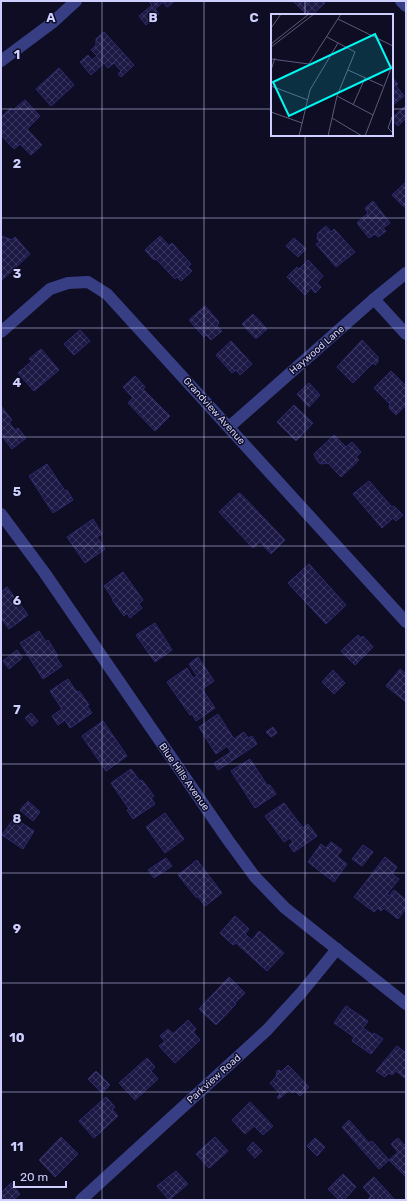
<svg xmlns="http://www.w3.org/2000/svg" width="407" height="1201" viewBox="0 0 407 1201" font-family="Rubik,sans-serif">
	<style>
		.building { fill: url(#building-cross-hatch); stroke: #2f2a71 }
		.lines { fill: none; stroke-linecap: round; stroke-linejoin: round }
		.minor { stroke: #373e83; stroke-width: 12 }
		.grid { fill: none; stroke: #cfcfff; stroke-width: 1; stroke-opacity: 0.55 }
		.labels { text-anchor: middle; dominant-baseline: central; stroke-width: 3; stroke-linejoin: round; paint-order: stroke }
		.street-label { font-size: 10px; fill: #cfcfff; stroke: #0e0d23 }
		.inset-road { fill: none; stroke: #5b5b7b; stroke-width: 1 }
		.view { fill: #00faf3; fill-opacity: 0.15; stroke: #00faf3; stroke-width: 2 }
		.inset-edge { fill: none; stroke: #cfcfff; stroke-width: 2 }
		.grid-label { font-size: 13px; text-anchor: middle; font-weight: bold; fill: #cfcfff; stroke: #0e0d23; stroke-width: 3; stroke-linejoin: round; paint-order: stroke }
	</style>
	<defs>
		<pattern id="building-cross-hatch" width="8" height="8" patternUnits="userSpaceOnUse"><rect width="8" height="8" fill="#1c1944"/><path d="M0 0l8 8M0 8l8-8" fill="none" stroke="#3c3960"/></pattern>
	</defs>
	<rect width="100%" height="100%" fill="#0e0d23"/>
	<g class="building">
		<path d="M 148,1 L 175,1 L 167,7 L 163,2 L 155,9 L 159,14 L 146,25 L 139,16 L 152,5 Z"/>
		<path d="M 293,1 L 323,1 L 325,3 L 312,15 L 307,15 Z"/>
		<path d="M 104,32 L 134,65 L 121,77 L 118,74 L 121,71 L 114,63 L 108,68 L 104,63 L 91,75 L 80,62 L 88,55 L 92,60 L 97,56 L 91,50 L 96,45 L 96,39 Z"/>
		<path d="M 59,68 L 74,85 L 51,106 L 36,89 Z"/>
		<path d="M 392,77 L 398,84 L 396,86 L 404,96 L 392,106 Z"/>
		<path d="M 25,100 L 40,116 L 27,129 L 42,145 L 31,155 L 20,144 L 14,149 L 1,135 L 1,117 L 11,108 L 13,110 Z"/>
		<path d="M 406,105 L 406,118 L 398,126 L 392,120 L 392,118 Z"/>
		<path d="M 406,182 L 406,206 L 405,207 L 403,206 L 392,195 Z"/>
		<path d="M 373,201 L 390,223 L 383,228 L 386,231 L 378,237 L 375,234 L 369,238 L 357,223 L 368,213 L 365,208 Z"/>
		<path d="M 326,226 L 331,232 L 334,229 L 355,252 L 336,267 L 316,244 L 320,242 L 317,239 L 318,233 Z"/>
		<path d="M 1,236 L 12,240 L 15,237 L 30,254 L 2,280 L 1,278 Z"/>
		<path d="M 160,236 L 169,246 L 172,243 L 191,264 L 188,267 L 192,271 L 181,281 L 177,277 L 175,279 L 157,260 L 153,259 L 145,250 Z"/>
		<path d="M 294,238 L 306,249 L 298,257 L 286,246 Z"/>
		<path d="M 308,260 L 323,276 L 317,283 L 321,287 L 315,293 L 311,288 L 305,295 L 287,277 L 297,267 L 299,269 Z"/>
		<path d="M 205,306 L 219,322 L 217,326 L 222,331 L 211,340 L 206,335 L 204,337 L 189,320 Z"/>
		<path d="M 253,314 L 267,329 L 257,338 L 255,338 L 242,324 Z"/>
		<path d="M 80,330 L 90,341 L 74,355 L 64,344 Z"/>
		<path d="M 362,340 L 378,357 L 378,362 L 375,365 L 373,363 L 353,383 L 337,367 Z"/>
		<path d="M 231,341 L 252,364 L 240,375 L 236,370 L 232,373 L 216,355 Z"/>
		<path d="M 41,349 L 59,370 L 34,391 L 18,373 L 32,361 L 29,359 Z"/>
		<path d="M 391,371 L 406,386 L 406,405 L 396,415 L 389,408 L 390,404 L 374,388 Z"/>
		<path d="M 135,376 L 145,387 L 143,389 L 170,416 L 155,431 L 128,403 L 133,398 L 123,387 Z"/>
		<path d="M 309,383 L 320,395 L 309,407 L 297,394 Z"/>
		<path d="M 294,405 L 313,423 L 296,441 L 277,422 Z"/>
		<path d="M 1,406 L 12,420 L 9,422 L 15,430 L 18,428 L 26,438 L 12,449 L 1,435 Z"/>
		<path d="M 334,435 L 346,447 L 352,442 L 361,452 L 356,457 L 359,460 L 341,477 L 328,463 L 322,464 L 319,463 L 316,459 L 314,454 Z"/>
		<path d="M 47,464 L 65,491 L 67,490 L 73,500 L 53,513 L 29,476 Z"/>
		<path d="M 369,481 L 392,507 L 394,506 L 403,515 L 396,521 L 393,518 L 382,528 L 353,494 Z"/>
		<path d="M 239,493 L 241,494 L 285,540 L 271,554 L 260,542 L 253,548 L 219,512 Z"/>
		<path d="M 93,519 L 102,534 L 97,537 L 105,549 L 85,563 L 67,537 Z"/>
		<path d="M 309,564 L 346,605 L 326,624 L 288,583 Z"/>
		<path d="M 123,572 L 143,600 L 139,604 L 142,608 L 130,618 L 127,613 L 124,616 L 113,601 L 112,597 L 104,586 Z"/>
		<path d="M 7,587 L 28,615 L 9,629 L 1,618 L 1,592 Z"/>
		<path d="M 155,623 L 172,650 L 155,662 L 136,635 Z"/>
		<path d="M 39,631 L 46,642 L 48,640 L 58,656 L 56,657 L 62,666 L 43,679 L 20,643 Z"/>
		<path d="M 358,635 L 361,638 L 363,636 L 373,647 L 355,665 L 341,651 Z"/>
		<path d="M 17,650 L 22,657 L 21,659 L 9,669 L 3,661 Z"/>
		<path d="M 198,657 L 214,681 L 202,689 L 215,708 L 196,721 L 192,714 L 190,715 L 167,682 L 187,668 L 193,678 L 197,676 L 189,664 Z"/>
		<path d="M 400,669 L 406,674 L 406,702 L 386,686 Z"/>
		<path d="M 333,670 L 345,683 L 334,694 L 322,682 Z"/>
		<path d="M 68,679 L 76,691 L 80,692 L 89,705 L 87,706 L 92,713 L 70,728 L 65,720 L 58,725 L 52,716 L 62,709 L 50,691 Z"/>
		<path d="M 31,713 L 38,721 L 32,726 L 25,718 Z"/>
		<path d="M 218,714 L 234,739 L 244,732 L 248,738 L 252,736 L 257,744 L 218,770 L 214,763 L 231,752 L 227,746 L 216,754 L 199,727 Z"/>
		<path d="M 103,721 L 127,756 L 106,771 L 82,736 Z"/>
		<path d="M 273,727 L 277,733 L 271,737 L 266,732 Z"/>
		<path d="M 250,759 L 267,785 L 270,785 L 276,794 L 255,808 L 231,771 Z"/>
		<path d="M 131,769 L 140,781 L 142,780 L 154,796 L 151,798 L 155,804 L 133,819 L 127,810 L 129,809 L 111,783 Z"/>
		<path d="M 28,801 L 40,812 L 33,821 L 20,810 Z"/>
		<path d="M 284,803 L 303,828 L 308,824 L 317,836 L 294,852 L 289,845 L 293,842 L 290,838 L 284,842 L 265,816 Z"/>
		<path d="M 165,813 L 184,839 L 165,853 L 146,827 Z"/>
		<path d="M 14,818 L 34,831 L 23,849 L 2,835 Z"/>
		<path d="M 331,842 L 342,850 L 337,856 L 347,864 L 334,882 L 308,862 L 321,844 L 326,848 Z"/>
		<path d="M 363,845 L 373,852 L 362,866 L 352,859 Z"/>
		<path d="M 385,857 L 397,867 L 392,874 L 399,879 L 387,894 L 389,896 L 394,890 L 406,900 L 406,908 L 398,919 L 384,908 L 381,911 L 378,908 L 374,912 L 354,897 Z"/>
		<path d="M 166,858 L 172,866 L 154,878 L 148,870 Z"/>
		<path d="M 197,860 L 222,893 L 205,906 L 198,897 L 196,897 L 178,875 Z"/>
		<path d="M 235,916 L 249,929 L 245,934 L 252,940 L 259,931 L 284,953 L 267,971 L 236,943 L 233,945 L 220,933 Z"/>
		<path d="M 229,977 L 245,993 L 235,1003 L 236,1004 L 216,1025 L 199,1009 Z"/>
		<path d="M 346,1006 L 368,1021 L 363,1028 L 373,1035 L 374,1033 L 383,1039 L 371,1054 L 352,1041 L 354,1037 L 334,1023 Z"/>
		<path d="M 188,1020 L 196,1029 L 193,1032 L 200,1040 L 175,1063 L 159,1046 L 165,1041 L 160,1036 L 168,1029 L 173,1034 Z"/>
		<path d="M 397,1046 L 406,1053 L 406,1079 L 396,1071 L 392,1075 L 389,1073 L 385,1077 L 376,1071 Z"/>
		<path d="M 147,1058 L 155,1067 L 151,1071 L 158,1079 L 135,1100 L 119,1083 Z"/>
		<path d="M 288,1065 L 309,1087 L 300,1096 L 295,1091 L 293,1093 L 289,1090 L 279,1099 L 277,1097 L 280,1094 L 270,1083 L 276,1077 L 277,1071 L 279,1070 L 281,1072 Z"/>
		<path d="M 96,1071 L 110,1085 L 102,1093 L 88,1079 Z"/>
		<path d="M 106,1097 L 115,1107 L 112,1109 L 118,1116 L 94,1138 L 79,1121 Z"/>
		<path d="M 250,1102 L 273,1126 L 263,1135 L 254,1126 L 245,1134 L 232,1120 Z"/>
		<path d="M 349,1120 L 369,1143 L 372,1141 L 389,1160 L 379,1169 L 342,1127 Z"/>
		<path d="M 61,1137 L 78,1154 L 55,1177 L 39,1160 Z"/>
		<path d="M 215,1137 L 228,1151 L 209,1168 L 196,1154 Z"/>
		<path d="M 315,1138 L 325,1147 L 317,1156 L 307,1146 Z"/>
		<path d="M 398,1138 L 404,1145 L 406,1144 L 406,1177 L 389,1160 L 398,1152 L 391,1144 Z"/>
		<path d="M 253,1142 L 262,1151 L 255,1158 L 247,1149 Z"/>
		<path d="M 176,1171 L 188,1184 L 169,1200 L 157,1186 Z"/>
		<path d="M 343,1174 L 356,1187 L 344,1200 L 339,1200 L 328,1189 Z"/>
		<path d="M 374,1177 L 395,1200 L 367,1200 L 371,1196 L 363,1187 Z"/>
		<path d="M 11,1183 L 20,1194 L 13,1200 L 1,1200 L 1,1193 Z"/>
	</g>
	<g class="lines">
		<g class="minor">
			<path d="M 401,1 L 406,6"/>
			<path d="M 1,61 L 52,23 L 76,1"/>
			<path d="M 374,299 L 406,334"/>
			<path d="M 1,332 L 50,289 L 68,283 L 88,282 L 107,294 L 406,622"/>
			<path d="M 229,427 L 374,299 L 406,273"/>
			<path d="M 1,514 L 44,572 L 228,840 L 255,877 L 285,908 L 406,1004"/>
			<path d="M 81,1200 L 267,1030 L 301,993 L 337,949"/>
		</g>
	</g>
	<path class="grid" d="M 102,1 L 102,1200M 204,1 L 204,1200M 305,1 L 305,15M 1,109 L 272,109M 392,109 L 406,109M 305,135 L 305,1200M 1,218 L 406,218M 1,328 L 406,328M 1,437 L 406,437M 1,546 L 406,546M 1,655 L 406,655M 1,764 L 406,764M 1,873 L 406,873M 1,983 L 406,983M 1,1092 L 406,1092"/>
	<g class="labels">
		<g class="street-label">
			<text transform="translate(317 350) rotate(-41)">Haywood Lane</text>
			<text transform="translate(214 411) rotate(48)">Grandview Avenue</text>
			<text transform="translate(184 777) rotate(55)">Blue Hills Avenue</text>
			<text transform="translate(214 1079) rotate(-42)">Parkview Road</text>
		</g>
	</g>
	<g transform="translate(271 14)">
		<rect width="122" height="122" fill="#0e0d23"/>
		<path class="inset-road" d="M 67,5 L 122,32M 0,14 L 10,0M 56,23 L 84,38 L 66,82 L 57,122M 0,30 L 38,0M 0,33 L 43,0M 0,45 L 38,50 L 70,0M 0,56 L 4,44M 77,56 L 112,72M 0,72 L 37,86M 66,82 L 102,101M 82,91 L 94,64M 0,98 L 31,109M 121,103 L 117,114 L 122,119M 61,104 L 91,122M 28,122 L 39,76 L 67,29M 94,122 L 122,49"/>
		<path class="view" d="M 104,20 L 120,54 L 18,102 L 2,68 Z"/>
		<rect width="122" height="122" class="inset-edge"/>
	</g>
	<g class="grid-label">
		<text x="51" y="22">A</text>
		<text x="153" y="22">B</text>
		<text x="254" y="22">C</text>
		<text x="17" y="59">1</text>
		<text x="17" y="168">2</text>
		<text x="17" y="278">3</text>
		<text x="17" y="387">4</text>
		<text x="17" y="496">5</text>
		<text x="17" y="605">6</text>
		<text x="17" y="714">7</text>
		<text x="17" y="823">8</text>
		<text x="17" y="933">9</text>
		<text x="17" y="1042">10</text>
		<text x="17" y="1151">11</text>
	</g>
	<rect width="407" height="1201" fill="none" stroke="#cfcfff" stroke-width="4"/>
	<path d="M14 1181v6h52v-6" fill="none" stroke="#cfcfff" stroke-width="2"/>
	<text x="20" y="1181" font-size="12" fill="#cfcfff" stroke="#0e0d23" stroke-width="3" paint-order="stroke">20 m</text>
</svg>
